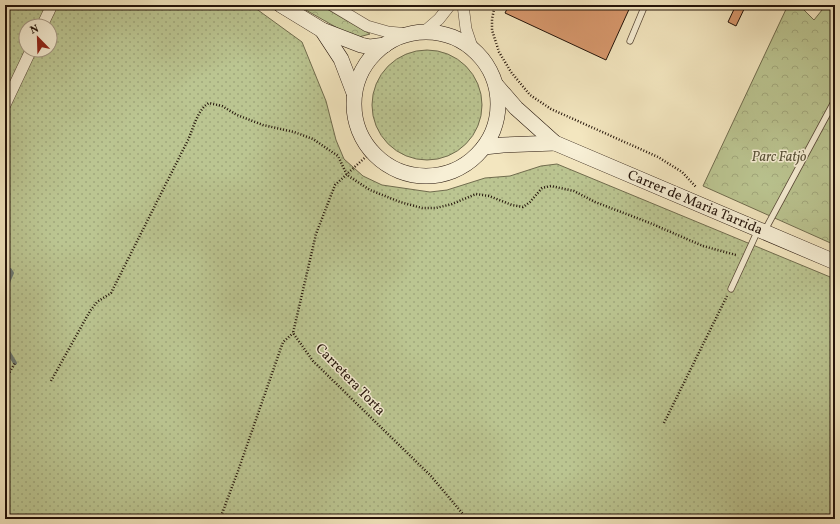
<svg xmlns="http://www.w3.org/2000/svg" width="840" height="524" viewBox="0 0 840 524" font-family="Vollkorn,serif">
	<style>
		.grass { fill: url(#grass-dots); stroke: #706c4e; fill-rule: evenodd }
		.forest { fill: url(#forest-crowns); stroke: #706c4e }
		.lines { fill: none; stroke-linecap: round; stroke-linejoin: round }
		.stream { stroke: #6d7a72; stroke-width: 4 }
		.building { fill: #d7986d; stroke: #24140a }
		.service-casing { stroke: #584837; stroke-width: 7 }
		.minor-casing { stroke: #584837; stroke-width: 12 }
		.secondary-casing { stroke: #24140a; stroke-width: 16 }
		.path { stroke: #24140a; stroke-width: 2.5; stroke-dasharray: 1 2; stroke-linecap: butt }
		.service { stroke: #f7efd5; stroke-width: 5.5 }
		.minor { stroke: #f7efd5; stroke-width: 11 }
		.secondary { stroke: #f7efd5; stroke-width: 15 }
		.labels { text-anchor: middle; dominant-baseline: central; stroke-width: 3; stroke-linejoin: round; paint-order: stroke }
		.park-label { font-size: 14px; font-style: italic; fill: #595239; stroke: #f7efd5 }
		.street-label { font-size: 14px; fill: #24140a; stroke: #f7efd5 }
	</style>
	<defs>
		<pattern id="grass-dots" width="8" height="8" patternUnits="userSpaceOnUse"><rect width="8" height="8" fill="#bbc591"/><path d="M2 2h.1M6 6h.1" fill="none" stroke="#a1a87c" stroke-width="1.8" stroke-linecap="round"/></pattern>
		<pattern id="forest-crowns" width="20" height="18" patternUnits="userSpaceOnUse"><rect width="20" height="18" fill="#bbc591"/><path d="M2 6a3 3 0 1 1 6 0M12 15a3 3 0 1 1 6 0" fill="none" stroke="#a1a87c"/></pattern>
	</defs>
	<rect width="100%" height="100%" fill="#f3e6bf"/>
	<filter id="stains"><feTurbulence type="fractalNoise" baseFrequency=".005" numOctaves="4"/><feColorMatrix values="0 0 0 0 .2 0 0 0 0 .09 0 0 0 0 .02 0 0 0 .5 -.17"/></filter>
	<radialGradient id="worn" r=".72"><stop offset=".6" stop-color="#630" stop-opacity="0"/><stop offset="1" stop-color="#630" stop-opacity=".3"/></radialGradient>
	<g class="grass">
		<path d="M 5,5 L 251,5 L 302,42 L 326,101 L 336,140 L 344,159 L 363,176 L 382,185 L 430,192 L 447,190 L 485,178 L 510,176 L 541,166 L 557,164 L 835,279 L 835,519 L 5,519 ZM 26,26 L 50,26 L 50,50 L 26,50 Z"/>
		<circle cx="427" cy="105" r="55"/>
	</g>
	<g class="forest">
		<path d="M 297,5 L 320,5 L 370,34 L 355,38 Z"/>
		<path d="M 788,5 L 799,5 L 814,20 L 826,5 L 835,5 L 835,245 L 703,186 Z"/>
	</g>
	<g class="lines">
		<g class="stream">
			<path d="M 5,267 L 10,270 L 12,273 L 5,289"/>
			<path d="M 5,351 L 9,353 L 15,363"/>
		</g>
	</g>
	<g class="building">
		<path d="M 509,5 L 631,5 L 606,60 L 505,13 Z"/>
		<path d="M 736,5 L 746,5 L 736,26 L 728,22 Z"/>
	</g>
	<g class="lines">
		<defs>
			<g id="service">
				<path d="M 630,41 L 645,5"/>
				<path d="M 765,230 L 835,100"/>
				<path d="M 731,289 L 758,230"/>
			</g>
			<g id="minor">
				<path d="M 332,5 L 367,26 L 388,32 L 409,34"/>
				<path d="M 463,5 L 466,29 L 473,50"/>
				<path d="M 42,26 L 52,5"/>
				<path d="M 424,32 L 439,19 L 450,5"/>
				<path d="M 5,105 L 31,50"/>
			</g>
			<g id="secondary">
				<path d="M 281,5 L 322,30 L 361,45 L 370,47 L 385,45"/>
				<path d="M 322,30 L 341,59 L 354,93"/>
				<circle cx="426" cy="104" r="72"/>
				<path d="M 496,85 L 516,108 L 555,143 L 835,262"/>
				<path d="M 484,147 L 503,145 L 555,143"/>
			</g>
		</defs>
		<use href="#service" class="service-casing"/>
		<use href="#minor" class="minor-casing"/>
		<use href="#secondary" class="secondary-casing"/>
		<g class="path">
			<path d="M 495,5 L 492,19 L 492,30 L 499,52 L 511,72 L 530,95 L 551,109 L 658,157 L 682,172 L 696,187"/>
			<path d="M 371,152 L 335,185 L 316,234 L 293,333 L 313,361 L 431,476 L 467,519"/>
			<path d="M 5,380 L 15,363"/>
			<path d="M 51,381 L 90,311 L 97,302 L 111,293 L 188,140 C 194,127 197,110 209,103 L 222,106 L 237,115 L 263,125 L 294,132 L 313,139 L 338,156 L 347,175 L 370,190 L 400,202 L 422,208 L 436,208 L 452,204 L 476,194 L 489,196 L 512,205 L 523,207 L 530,202 L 542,188 L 551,186 L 574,191 L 595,202 L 650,223 L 703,246 L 736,255"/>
			<path d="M 664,423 L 727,296"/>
			<path d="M 220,519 L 238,471 L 283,342 L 293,333"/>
		</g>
		<use href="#service" class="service"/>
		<use href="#minor" class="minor"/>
		<use href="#secondary" class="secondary"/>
	</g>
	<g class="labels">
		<g class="park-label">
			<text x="779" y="157">Parc Fatjò</text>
		</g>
		<g class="street-label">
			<text transform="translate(695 203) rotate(23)">Carrer de Maria Tarrida</text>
			<text transform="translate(350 380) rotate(46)">Carretera Torta</text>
		</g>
	</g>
	<rect width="840" height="524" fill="none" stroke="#f3e6bf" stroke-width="20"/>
	<rect x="6" y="6" width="828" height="512" fill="none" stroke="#24140a" stroke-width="2"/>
	<rect x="10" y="10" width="820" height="504" fill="none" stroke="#24140a"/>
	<g transform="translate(38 38) rotate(337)"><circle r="19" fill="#f7efd5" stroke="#a39784"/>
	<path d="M0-3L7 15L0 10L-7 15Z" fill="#8f2418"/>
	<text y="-6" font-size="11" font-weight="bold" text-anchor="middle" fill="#24140a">N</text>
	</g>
	<rect width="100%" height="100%" filter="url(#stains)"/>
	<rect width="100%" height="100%" fill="url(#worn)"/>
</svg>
